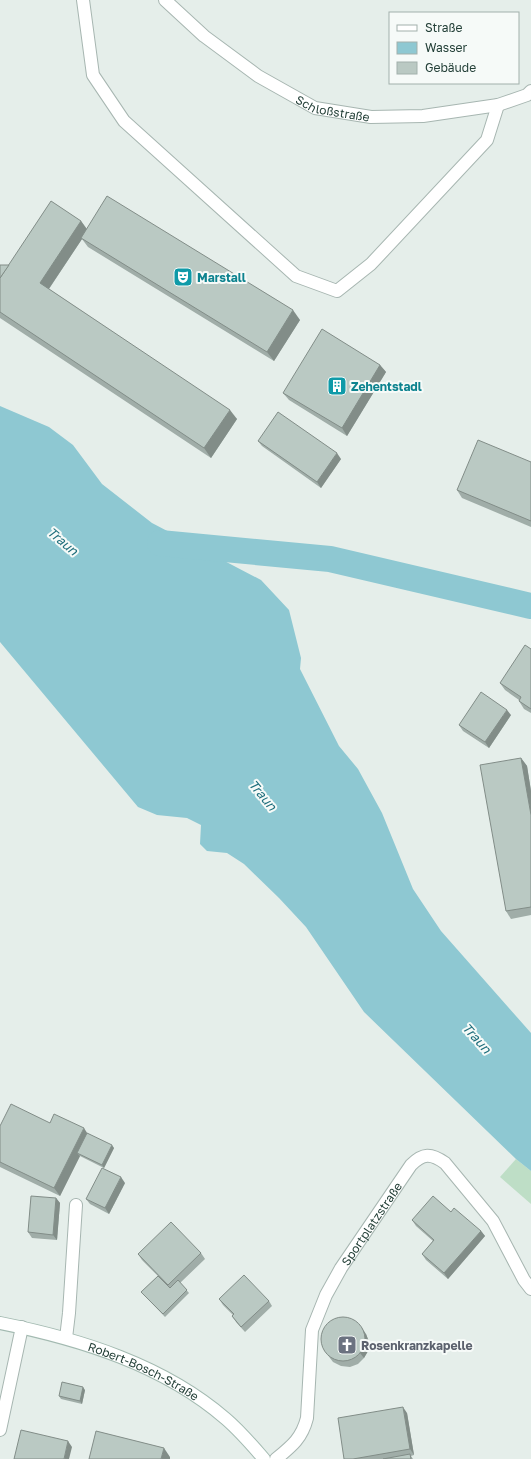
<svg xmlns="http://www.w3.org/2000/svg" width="531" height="1459" viewBox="0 0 531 1459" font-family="'Golos Text',sans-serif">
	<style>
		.green { fill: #bedec6 }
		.water { fill: #8ec8d2 }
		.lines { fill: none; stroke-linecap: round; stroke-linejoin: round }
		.canal { stroke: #8ec8d2; stroke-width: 26 }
		.lane-casing { stroke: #a7b6b1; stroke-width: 14 }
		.street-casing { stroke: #a7b6b1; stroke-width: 14 }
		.secondary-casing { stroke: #a3bab1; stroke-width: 14 }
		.lane { stroke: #fff; stroke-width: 12 }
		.street { stroke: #fff; stroke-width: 12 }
		.secondary { stroke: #fff; stroke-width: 12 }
		.wall { fill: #a0ada8 }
		.shaded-wall { fill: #828d88 }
		.building { fill: #bac9c3; stroke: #828d88 }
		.labels { text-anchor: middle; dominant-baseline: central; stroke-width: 4; stroke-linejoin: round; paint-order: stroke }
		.street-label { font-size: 12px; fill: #244038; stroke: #f6faf8 }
		.culture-label { font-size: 12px; font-weight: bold; fill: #0d838f; stroke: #f6faf8; text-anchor: start }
		.worship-label { font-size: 12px; font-weight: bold; fill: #5b616d; stroke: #f6faf8; text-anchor: start }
		.water-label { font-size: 13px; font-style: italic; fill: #1e6e7c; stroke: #f6faf8 }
	</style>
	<rect width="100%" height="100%" fill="#e5eeea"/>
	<path class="green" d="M 516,1159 L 531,1171 L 531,1204 L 500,1177 Z"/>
	<path class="water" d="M 0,406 L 49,427 L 73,445 L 102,484 L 152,523 L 261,580 L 289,610 L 301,658 L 300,669 L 339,746 L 358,769 L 382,813 L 413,889 L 441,931 L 531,1033 L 531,1171 L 516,1159 L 364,1012 L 306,927 L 279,898 L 244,864 L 227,853 L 207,851 L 200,844 L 201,825 L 187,818 L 157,815 L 138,807 L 0,642 Z"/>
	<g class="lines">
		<path class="canal" d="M 160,543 L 330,559 L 531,606"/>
		<defs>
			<g id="lane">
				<path d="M 83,0 L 93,75 L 124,121 L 296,276 L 337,291 L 371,264 L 487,140 L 498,105"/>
				<path d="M 66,1338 L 69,1313 L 76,1205"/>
			</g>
			<g id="street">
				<path id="s1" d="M 165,0 L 204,36 L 258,76 L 315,108 L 371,117 L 423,116 L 498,105 L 527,95 L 531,91"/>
				<path d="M 0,1430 L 22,1327"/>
				<path id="s2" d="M 276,1459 C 292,1446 302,1438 307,1418 L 312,1330 L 326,1295 L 341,1268 L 411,1165 C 423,1153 431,1153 445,1163 L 493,1221 L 524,1280 L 531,1289"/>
			</g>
			<g id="secondary">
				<path id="s3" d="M 0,1323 C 80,1339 164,1365 226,1419 C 240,1431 252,1445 264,1459"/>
			</g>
		</defs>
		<use href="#lane" class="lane-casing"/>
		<use href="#street" class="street-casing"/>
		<use href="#secondary" class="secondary-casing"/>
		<use href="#lane" class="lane"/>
		<use href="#street" class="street"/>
		<use href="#secondary" class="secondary"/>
	</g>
	<g class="wall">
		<path d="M 81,221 L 87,229 L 300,320 L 274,361 L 88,247 L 82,239 L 49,289 L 237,419 L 211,458 L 0,318 L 0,265 L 9,265 Z"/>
		<path d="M 380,365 L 386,372 L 347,436 L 289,400 L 283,393 Z"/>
		<path d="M 258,441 L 341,459 L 321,488 L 262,446 Z"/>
		<path d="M 531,462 L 531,527 L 462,498 L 457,490 Z"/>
		<path d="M 531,649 L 531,713 L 524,709 L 519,701 L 519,700 L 505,690 L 500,683 Z"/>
		<path d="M 511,715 L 489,748 L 463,731 L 459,725 Z"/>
		<path d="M 521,758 L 527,766 L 531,791 L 531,915 L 511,919 L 506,911 Z"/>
		<path d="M 50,1123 L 87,1133 L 114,1148 L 104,1168 L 80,1156 L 60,1196 L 0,1167 L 0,1126 Z"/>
		<path d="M 125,1183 L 109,1214 L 90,1204 L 86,1199 Z"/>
		<path d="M 56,1198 L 60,1203 L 57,1240 L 32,1238 L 28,1232 Z"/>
		<path d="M 451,1212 L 481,1231 L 485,1236 L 448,1279 L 426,1260 L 422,1254 L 433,1241 L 416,1226 L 412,1220 Z"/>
		<path d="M 201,1253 L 205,1259 L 180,1283 L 189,1293 L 165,1317 L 144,1295 L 141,1292 L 158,1276 L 142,1260 L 138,1254 Z"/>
		<path d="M 219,1299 L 269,1301 L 272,1306 L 245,1332 L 236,1322 L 232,1316 L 233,1315 L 223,1305 Z"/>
		<path d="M 366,1334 L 369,1342 L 368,1351 L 364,1358 L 358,1364 L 350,1367 L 341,1366 L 333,1362 L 324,1350 Z"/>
		<path d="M 85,1390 L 82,1404 L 61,1399 L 59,1396 Z"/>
		<path d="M 407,1413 L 414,1455 L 411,1456 L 413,1459 L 344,1459 Z"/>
	</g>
	<g class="shaded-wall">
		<path d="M 81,221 L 88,231 L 81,238 L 82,239 L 46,293 L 40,283 Z"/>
		<path d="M 293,310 L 300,320 L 274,361 L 267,352 Z"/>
		<path d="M 380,365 L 386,372 L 347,436 L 342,428 Z"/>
		<path d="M 230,410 L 237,419 L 211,458 L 204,448 Z"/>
		<path d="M 337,453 L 341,459 L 321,488 L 317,482 Z"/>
		<path d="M 507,710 L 511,715 L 489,748 L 485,742 Z"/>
		<path d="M 521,758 L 527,766 L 531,791 L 531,815 Z"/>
		<path d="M 84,1128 L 89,1136 L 77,1153 L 80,1156 L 60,1196 L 54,1188 Z"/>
		<path d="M 112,1145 L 114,1148 L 104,1168 L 102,1165 Z"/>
		<path d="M 121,1177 L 125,1183 L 109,1214 L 105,1208 Z"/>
		<path d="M 56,1198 L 60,1203 L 57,1240 L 53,1235 Z"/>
		<path d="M 481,1231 L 485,1236 L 448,1279 L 444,1273 Z"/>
		<path d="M 362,1328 L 366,1334 L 369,1342 L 368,1351 L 364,1358 L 360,1353 Z"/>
		<path d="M 83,1387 L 85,1390 L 82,1404 L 80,1401 Z"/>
		<path d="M 403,1407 L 407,1413 L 414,1455 L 410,1449 Z"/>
		<path d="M 68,1441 L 72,1447 L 69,1459 L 64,1459 Z"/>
		<path d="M 164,1448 L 170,1457 L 170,1459 L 161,1459 Z"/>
	</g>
	<g class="building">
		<path d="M 107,196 L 293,310 L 267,352 L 81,238 Z"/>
		<path d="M 51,201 L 81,221 L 40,283 L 230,410 L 204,448 L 0,312 L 0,278 Z"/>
		<path d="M 0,265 L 9,265 L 0,278 Z"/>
		<path d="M 322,329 L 380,365 L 342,428 L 283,393 Z"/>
		<path d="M 278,412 L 337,453 L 317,482 L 258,441 Z"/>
		<path d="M 478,440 L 531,462 L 531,521 L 457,490 Z"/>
		<path d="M 525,645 L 531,649 L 531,709 L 519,701 L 521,697 L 500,683 Z"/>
		<path d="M 481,692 L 507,710 L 485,742 L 459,725 Z"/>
		<path d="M 521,758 L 531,815 L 531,907 L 506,911 L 480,765 Z"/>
		<path d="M 11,1104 L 50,1123 L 54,1114 L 84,1128 L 54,1188 L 0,1162 L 0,1126 Z"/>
		<path d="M 87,1133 L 112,1145 L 102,1165 L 77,1153 Z"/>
		<path d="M 102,1168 L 121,1177 L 105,1208 L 86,1199 Z"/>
		<path d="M 31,1196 L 56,1198 L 53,1235 L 28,1232 Z"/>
		<path d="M 433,1196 L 451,1212 L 454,1208 L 481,1231 L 444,1273 L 422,1254 L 434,1240 L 412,1220 Z"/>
		<path d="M 171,1222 L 201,1253 L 168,1285 L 138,1254 Z"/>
		<path d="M 244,1275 L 269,1301 L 241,1327 L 232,1316 L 234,1314 L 219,1299 Z"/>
		<path d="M 158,1276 L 170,1288 L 178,1280 L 187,1290 L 163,1314 L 141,1292 Z"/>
		<circle cx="343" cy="1339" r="22"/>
		<path d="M 62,1382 L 83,1387 L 80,1401 L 59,1396 Z"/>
		<path d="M 403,1407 L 410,1449 L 353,1459 L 344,1459 L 338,1418 Z"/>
		<path d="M 21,1430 L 68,1441 L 64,1459 L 14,1459 Z"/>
		<path d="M 96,1431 L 164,1448 L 161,1459 L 89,1459 Z"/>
		<path d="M 410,1454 L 411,1459 L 383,1459 Z"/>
	</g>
	<defs>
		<symbol id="theatre-square" viewBox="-11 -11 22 22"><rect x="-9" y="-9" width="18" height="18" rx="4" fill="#0f9aa8" stroke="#f6faf8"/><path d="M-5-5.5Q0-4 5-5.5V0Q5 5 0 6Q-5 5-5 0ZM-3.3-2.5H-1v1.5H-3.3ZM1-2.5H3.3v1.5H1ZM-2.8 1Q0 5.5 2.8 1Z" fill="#fff"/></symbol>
		<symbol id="building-square" viewBox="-11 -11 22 22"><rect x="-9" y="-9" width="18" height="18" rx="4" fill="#0f9aa8" stroke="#f6faf8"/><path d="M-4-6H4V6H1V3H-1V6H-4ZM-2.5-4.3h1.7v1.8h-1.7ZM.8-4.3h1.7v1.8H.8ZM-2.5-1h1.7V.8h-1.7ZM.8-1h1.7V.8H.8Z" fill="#fff"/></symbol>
		<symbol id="church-square" viewBox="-11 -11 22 22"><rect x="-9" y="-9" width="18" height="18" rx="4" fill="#6b7280" stroke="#f6faf8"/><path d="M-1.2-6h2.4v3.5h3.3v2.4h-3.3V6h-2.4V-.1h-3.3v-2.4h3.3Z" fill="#fff"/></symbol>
	</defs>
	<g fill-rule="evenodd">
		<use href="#theatre-square" x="172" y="266" width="22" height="22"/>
		<use href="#building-square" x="326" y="375" width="22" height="22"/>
		<use href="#church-square" x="336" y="1334" width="22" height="22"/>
	</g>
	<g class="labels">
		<g class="street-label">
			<text stroke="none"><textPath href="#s1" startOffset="203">Schloßstraße</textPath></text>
			<text stroke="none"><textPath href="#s2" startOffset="263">Sportplatzstraße</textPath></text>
			<text stroke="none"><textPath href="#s3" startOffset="152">Robert-Bosch-Straße</textPath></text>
		</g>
		<g class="culture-label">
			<text x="197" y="277">Marstall</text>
			<text x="351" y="386">Zehentstadl</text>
		</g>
		<g class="worship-label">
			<text x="361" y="1345">Rosenkranzkapelle</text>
		</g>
		<g class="water-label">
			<text transform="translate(63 541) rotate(40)">Traun</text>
			<text transform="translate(263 795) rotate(50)">Traun</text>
			<text transform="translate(477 1038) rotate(48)">Traun</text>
		</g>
	</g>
	<rect x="389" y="12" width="130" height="72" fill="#f6faf8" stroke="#a2b0ab"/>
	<rect x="397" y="25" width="20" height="6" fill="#ffffff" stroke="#a2b0ab"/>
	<text x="425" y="32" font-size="12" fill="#244038">Straße</text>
	<rect x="397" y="42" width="20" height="12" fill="#8ec8d2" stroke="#a2b0ab"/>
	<text x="425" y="52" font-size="12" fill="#244038">Wasser</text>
	<rect x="397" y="62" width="20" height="12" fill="#bac9c3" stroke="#a2b0ab"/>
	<text x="425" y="72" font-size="12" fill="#244038">Gebäude</text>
</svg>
